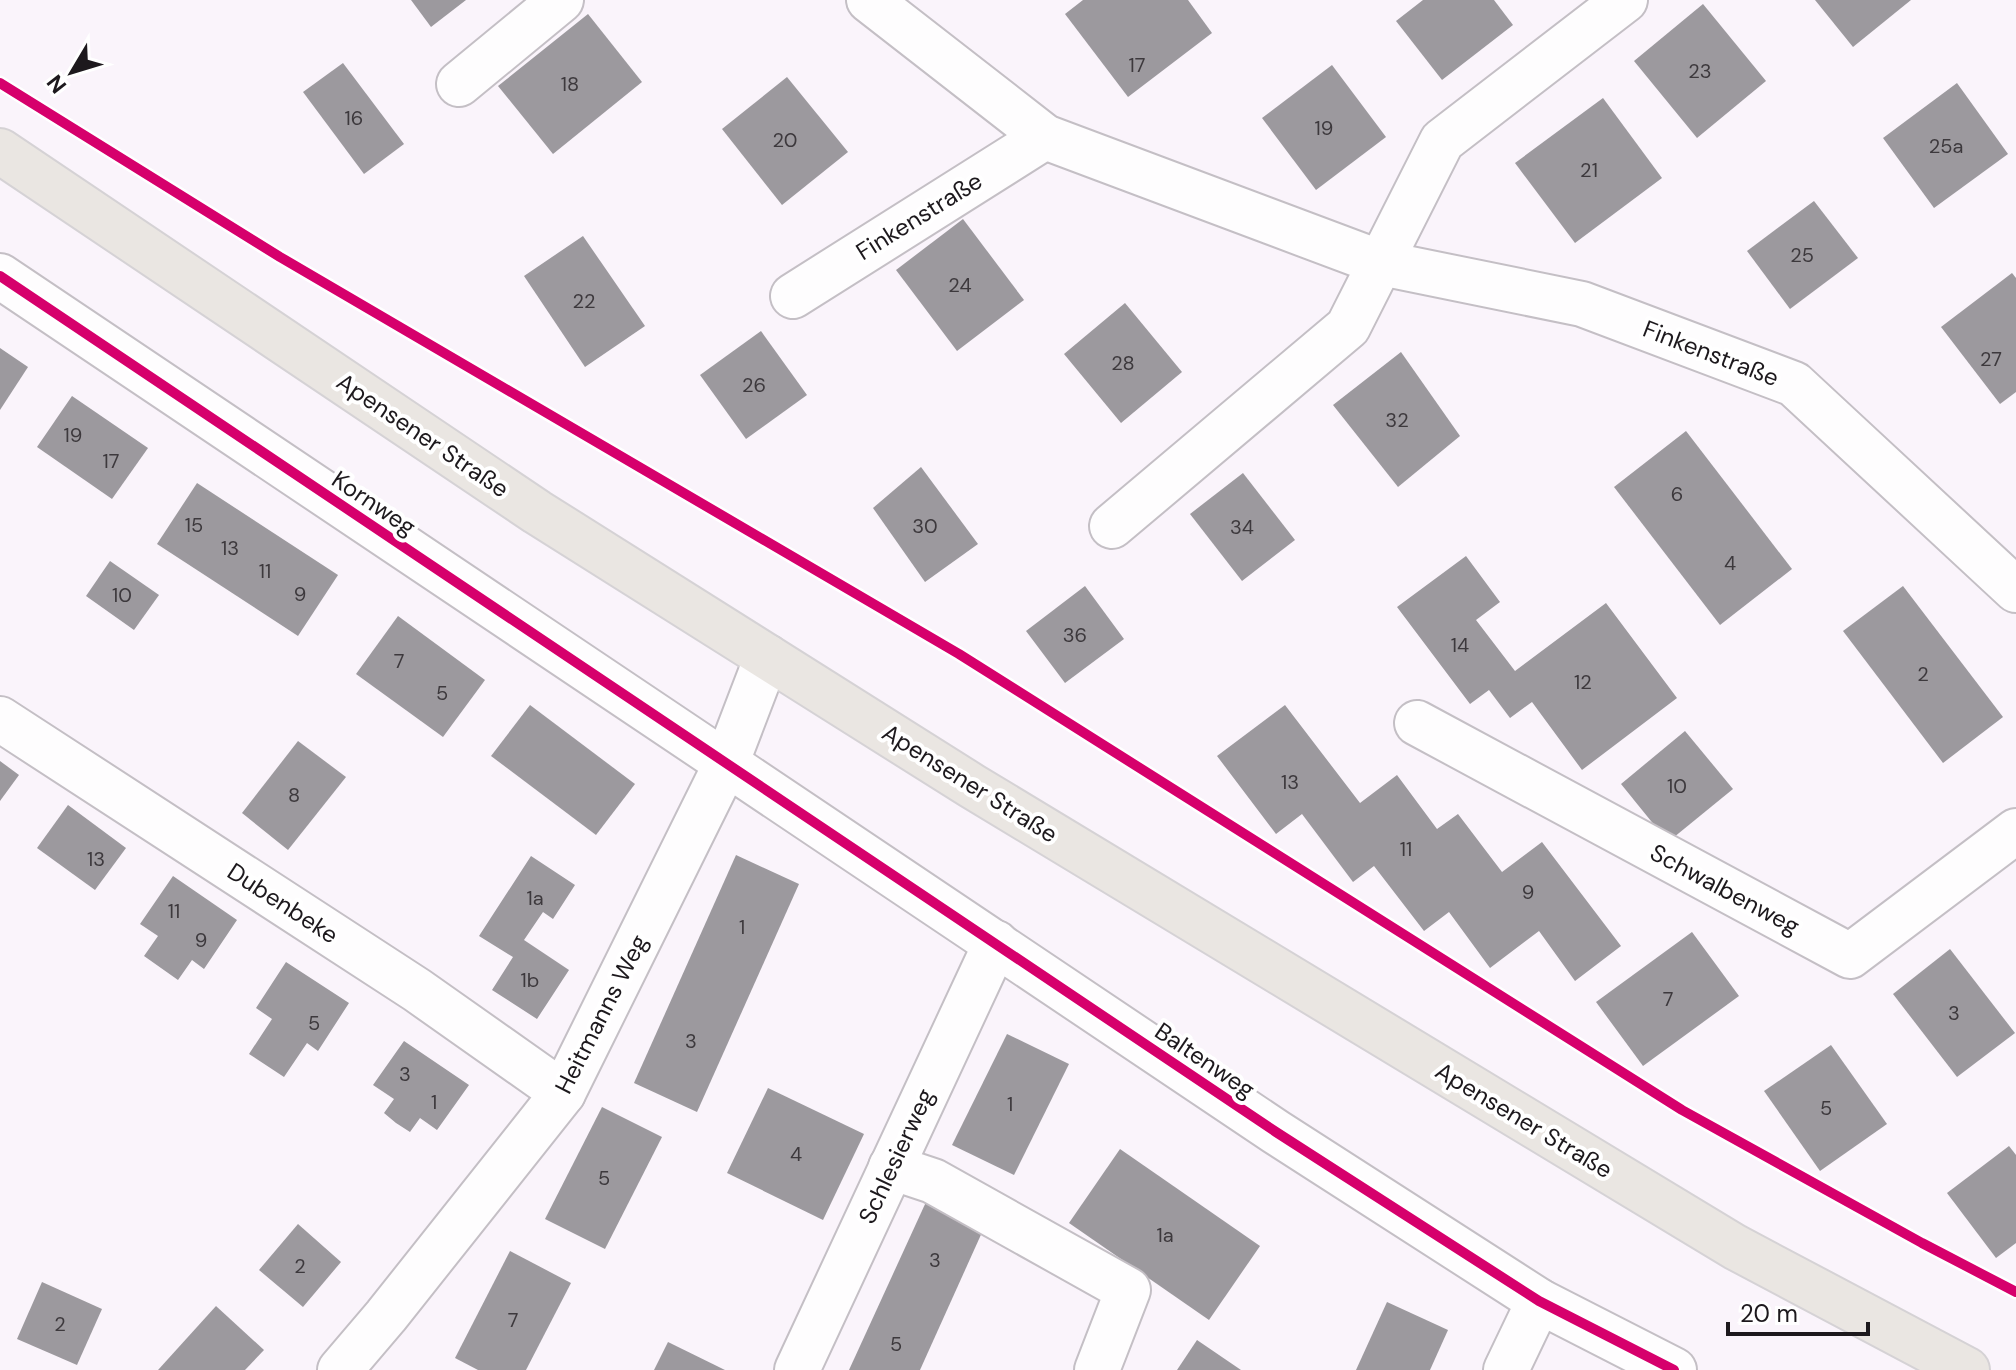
<svg xmlns="http://www.w3.org/2000/svg" width="2016" height="1370" viewBox="0 0 2016 1370" font-family="'DM Sans',sans-serif">
	<style>
		.building { fill: #9c999e }
		.lines { fill: none; stroke-linecap: round; stroke-linejoin: round }
		.minor-casing { stroke: #c4bfc5; stroke-width: 48 }
		.major-casing { stroke: #d5d2d5; stroke-width: 48 }
		.minor { stroke: #fefdfe; stroke-width: 44 }
		.major { stroke: #eae6e2; stroke-width: 44 }
		.cycleway-casing { stroke: #fff; stroke-width: 15 }
		.cycleway { stroke: #d6006c; stroke-width: 10 }
		.labels { text-anchor: middle; dominant-baseline: central; stroke-width: 8; stroke-linejoin: round; paint-order: stroke }
		.number-label { font-size: 20px; fill: #3d393d }
		.street-label { font-size: 24px; fill: #1d191d; stroke: #fff }
	</style>
	<rect width="100%" height="100%" fill="#faf4fb"/>
	<g class="building">
		<path d="M 411,0 L 466,0 L 431,27 Z"/>
		<path d="M 1083,0 L 1188,0 L 1212,33 L 1128,97 L 1065,14 Z"/>
		<path d="M 1423,0 L 1494,0 L 1513,25 L 1442,80 L 1396,21 Z"/>
		<path d="M 1815,0 L 1911,0 L 1853,47 Z"/>
		<path d="M 1703,4 L 1766,81 L 1697,138 L 1634,61 Z"/>
		<path d="M 588,14 L 642,82 L 553,154 L 498,86 Z"/>
		<path d="M 343,63 L 404,144 L 364,174 L 303,92 Z"/>
		<path d="M 1332,65 L 1386,137 L 1316,190 L 1262,118 Z"/>
		<path d="M 787,77 L 848,152 L 782,205 L 722,129 Z"/>
		<path d="M 1957,83 L 2008,154 L 1934,208 L 1883,138 Z"/>
		<path d="M 1603,98 L 1662,178 L 1575,243 L 1515,163 Z"/>
		<path d="M 1814,201 L 1858,258 L 1790,309 L 1747,251 Z"/>
		<path d="M 963,219 L 1024,300 L 957,351 L 896,270 Z"/>
		<path d="M 583,236 L 645,326 L 585,367 L 524,276 Z"/>
		<path d="M 2012,273 L 2016,278 L 2016,392 L 2000,404 L 1941,327 Z"/>
		<path d="M 1125,303 L 1182,372 L 1121,423 L 1064,354 Z"/>
		<path d="M 761,331 L 807,395 L 746,439 L 700,375 Z"/>
		<path d="M 0,348 L 28,367 L 0,410 Z"/>
		<path d="M 1401,352 L 1460,436 L 1398,487 L 1333,405 Z"/>
		<path d="M 72,396 L 148,448 L 112,499 L 37,447 Z"/>
		<path d="M 1686,431 L 1792,569 L 1720,625 L 1614,487 Z"/>
		<path d="M 921,467 L 978,544 L 925,582 L 873,508 Z"/>
		<path d="M 1243,473 L 1295,540 L 1242,581 L 1190,514 Z"/>
		<path d="M 197,483 L 338,575 L 298,636 L 157,544 Z"/>
		<path d="M 1466,556 L 1500,602 L 1476,620 L 1515,671 L 1606,603 L 1677,698 L 1582,770 L 1532,702 L 1510,718 L 1489,690 L 1470,704 L 1397,607 Z"/>
		<path d="M 110,561 L 159,595 L 134,630 L 86,596 Z"/>
		<path d="M 1085,586 L 1124,639 L 1065,683 L 1026,631 Z"/>
		<path d="M 1903,586 L 2003,717 L 1943,763 L 1843,631 Z"/>
		<path d="M 398,616 L 485,680 L 443,737 L 356,674 Z"/>
		<path d="M 530,705 L 635,784 L 596,835 L 491,756 Z"/>
		<path d="M 1285,705 L 1360,803 L 1397,775 L 1437,829 L 1458,814 L 1502,872 L 1542,842 L 1621,946 L 1575,981 L 1539,931 L 1490,968 L 1449,912 L 1424,931 L 1374,866 L 1353,882 L 1302,814 L 1276,834 L 1217,756 Z"/>
		<path d="M 1685,731 L 1733,789 L 1668,842 L 1621,784 Z"/>
		<path d="M 298,741 L 346,777 L 288,850 L 242,813 Z"/>
		<path d="M 0,761 L 19,775 L 0,801 Z"/>
		<path d="M 68,805 L 126,848 L 95,890 L 37,848 Z"/>
		<path d="M 736,855 L 799,884 L 697,1112 L 634,1083 Z"/>
		<path d="M 531,856 L 575,885 L 553,919 L 543,912 L 524,940 L 569,970 L 537,1019 L 492,990 L 513,957 L 479,936 Z"/>
		<path d="M 173,876 L 237,920 L 204,969 L 192,960 L 178,980 L 144,956 L 158,936 L 140,924 Z"/>
		<path d="M 1692,932 L 1739,996 L 1643,1066 L 1596,1002 Z"/>
		<path d="M 1950,949 L 2015,1033 L 1957,1077 L 1893,994 Z"/>
		<path d="M 286,962 L 349,1003 L 318,1051 L 307,1043 L 284,1077 L 249,1054 L 272,1019 L 256,1008 Z"/>
		<path d="M 1007,1034 L 1069,1064 L 1014,1175 L 952,1145 Z"/>
		<path d="M 404,1041 L 469,1085 L 437,1130 L 420,1118 L 410,1132 L 396,1123 L 384,1113 L 394,1099 L 373,1085 Z"/>
		<path d="M 1831,1045 L 1887,1124 L 1820,1171 L 1764,1091 Z"/>
		<path d="M 768,1088 L 864,1134 L 823,1220 L 727,1173 Z"/>
		<path d="M 602,1107 L 662,1137 L 605,1249 L 545,1219 Z"/>
		<path d="M 2009,1146 L 2016,1155 L 2016,1243 L 1996,1258 L 1947,1193 Z"/>
		<path d="M 1120,1149 L 1260,1246 L 1209,1320 L 1069,1223 Z"/>
		<path d="M 926,1202 L 984,1228 L 920,1370 L 849,1370 Z"/>
		<path d="M 298,1224 L 341,1262 L 303,1307 L 259,1270 Z"/>
		<path d="M 510,1251 L 571,1283 L 526,1370 L 478,1370 L 455,1358 Z"/>
		<path d="M 42,1282 L 102,1309 L 77,1365 L 17,1339 Z"/>
		<path d="M 1387,1302 L 1448,1330 L 1430,1370 L 1356,1370 Z"/>
		<path d="M 216,1306 L 264,1350 L 245,1370 L 158,1370 Z"/>
		<path d="M 1197,1340 L 1241,1370 L 1177,1370 Z"/>
		<path d="M 668,1342 L 725,1370 L 654,1370 Z"/>
	</g>
	<g class="lines">
		<defs>
			<g id="minor">
				<path d="M 869,0 L 1045,137 L 1381,263 L 1582,304 L 1794,384 L 2016,590"/>
				<path d="M 459,84 L 561,0"/>
				<path d="M 0,276 L 1276,1132 L 1539,1301 L 1674,1370"/>
				<path d="M 793,296 L 1045,137"/>
				<path d="M 1112,526 L 1348,327 L 1442,141 L 1625,0"/>
				<path d="M 0,719 L 417,990 L 563,1093"/>
				<path d="M 1417,723 L 1850,956 L 2016,831"/>
				<path d="M 891,1167 L 933,1181 L 1128,1290 L 1097,1370"/>
				<path d="M 340,1370 L 386,1316 L 563,1093 L 726,764 L 767,657"/>
				<path d="M 797,1370 L 996,943"/>
				<path d="M 1506,1370 L 1539,1301"/>
			</g>
			<path id="major" d="M 0,151 L 537,512 L 972,786 L 1735,1247 L 1967,1370"/>
		</defs>
		<use href="#minor" class="minor-casing"/>
		<use href="#major" class="major-casing"/>
		<use href="#minor" class="minor"/>
		<use href="#major" class="major"/>
		<defs>
			<g id="cycleway">
				<path d="M 0,83 L 280,257 L 959,654 L 1682,1110 L 1922,1243 L 2016,1292"/>
				<path d="M 0,276 L 1276,1132 L 1539,1301 L 1674,1370"/>
			</g>
		</defs>
		<use href="#cycleway" class="cycleway-casing"/>
		<use href="#cycleway" class="cycleway"/>
	</g>
	<g class="labels">
		<g class="number-label">
			<text x="1137" y="65">17</text>
			<text x="1700" y="71">23</text>
			<text x="570" y="84">18</text>
			<text x="354" y="118">16</text>
			<text x="1324" y="128">19</text>
			<text x="785" y="140">20</text>
			<text x="1946" y="146">25a</text>
			<text x="1589" y="170">21</text>
			<text x="1802" y="255">25</text>
			<text x="960" y="285">24</text>
			<text x="584" y="301">22</text>
			<text x="1991" y="359">27</text>
			<text x="1123" y="363">28</text>
			<text x="754" y="385">26</text>
			<text x="1397" y="420">32</text>
			<text x="73" y="435">19</text>
			<text x="111" y="461">17</text>
			<text x="1677" y="494">6</text>
			<text x="194" y="525">15</text>
			<text x="925" y="526">30</text>
			<text x="1242" y="527">34</text>
			<text x="230" y="548">13</text>
			<text x="1730" y="563">4</text>
			<text x="265" y="571">11</text>
			<text x="300" y="594">9</text>
			<text x="122" y="595">10</text>
			<text x="1075" y="635">36</text>
			<text x="1460" y="645">14</text>
			<text x="399" y="661">7</text>
			<text x="1923" y="674">2</text>
			<text x="1583" y="682">12</text>
			<text x="442" y="693">5</text>
			<text x="1290" y="782">13</text>
			<text x="1677" y="786">10</text>
			<text x="294" y="795">8</text>
			<text x="1406" y="849">11</text>
			<text x="96" y="859">13</text>
			<text x="1528" y="892">9</text>
			<text x="535" y="898">1a</text>
			<text x="174" y="911">11</text>
			<text x="742" y="927">1</text>
			<text x="201" y="940">9</text>
			<text x="530" y="980">1b</text>
			<text x="1668" y="999">7</text>
			<text x="1954" y="1013">3</text>
			<text x="314" y="1023">5</text>
			<text x="691" y="1041">3</text>
			<text x="405" y="1074">3</text>
			<text x="434" y="1102">1</text>
			<text x="1010" y="1104">1</text>
			<text x="1826" y="1108">5</text>
			<text x="796" y="1154">4</text>
			<text x="604" y="1178">5</text>
			<text x="1165" y="1235">1a</text>
			<text x="935" y="1260">3</text>
			<text x="300" y="1266">2</text>
			<text x="513" y="1320">7</text>
			<text x="60" y="1324">2</text>
			<text x="896" y="1344">5</text>
		</g>
		<g class="street-label">
			<text transform="translate(919 216) rotate(-32)">Finkenstraße</text>
			<text transform="translate(1711 353) rotate(21)">Finkenstraße</text>
			<text transform="translate(423 435) rotate(34)">Apensener Straße</text>
			<text transform="translate(374 503) rotate(34)">Kornweg</text>
			<text transform="translate(970 783) rotate(32)">Apensener Straße</text>
			<text transform="translate(1725 889) rotate(28)">Schwalbenweg</text>
			<text transform="translate(283 903) rotate(33)">Dubenbeke</text>
			<text transform="translate(601 1014) rotate(-63)">Heitmanns Weg</text>
			<text transform="translate(1205 1060) rotate(34)">Baltenweg</text>
			<text transform="translate(1524 1120) rotate(31)">Apensener Straße</text>
			<text transform="translate(896 1156) rotate(-65)">Schlesierweg</text>
		</g>
	</g>
	<g transform="translate(72 72) rotate(232)" stroke="#ffffff" stroke-width="6" paint-order="stroke">
	<path d="M0-6L14 30L0 20L-14 30Z" fill="#1d191d"/>
	<text y="-12" font-size="22" font-weight="bold" text-anchor="middle" fill="#1d191d">N</text>
	</g>
	<path d="M1728 1322v12h140v-12" fill="none" stroke="#1d191d" stroke-width="4"/>
	<text x="1740" y="1322" font-size="24" fill="#1d191d" stroke="#ffffff" stroke-width="6" paint-order="stroke">20 m</text>
</svg>
